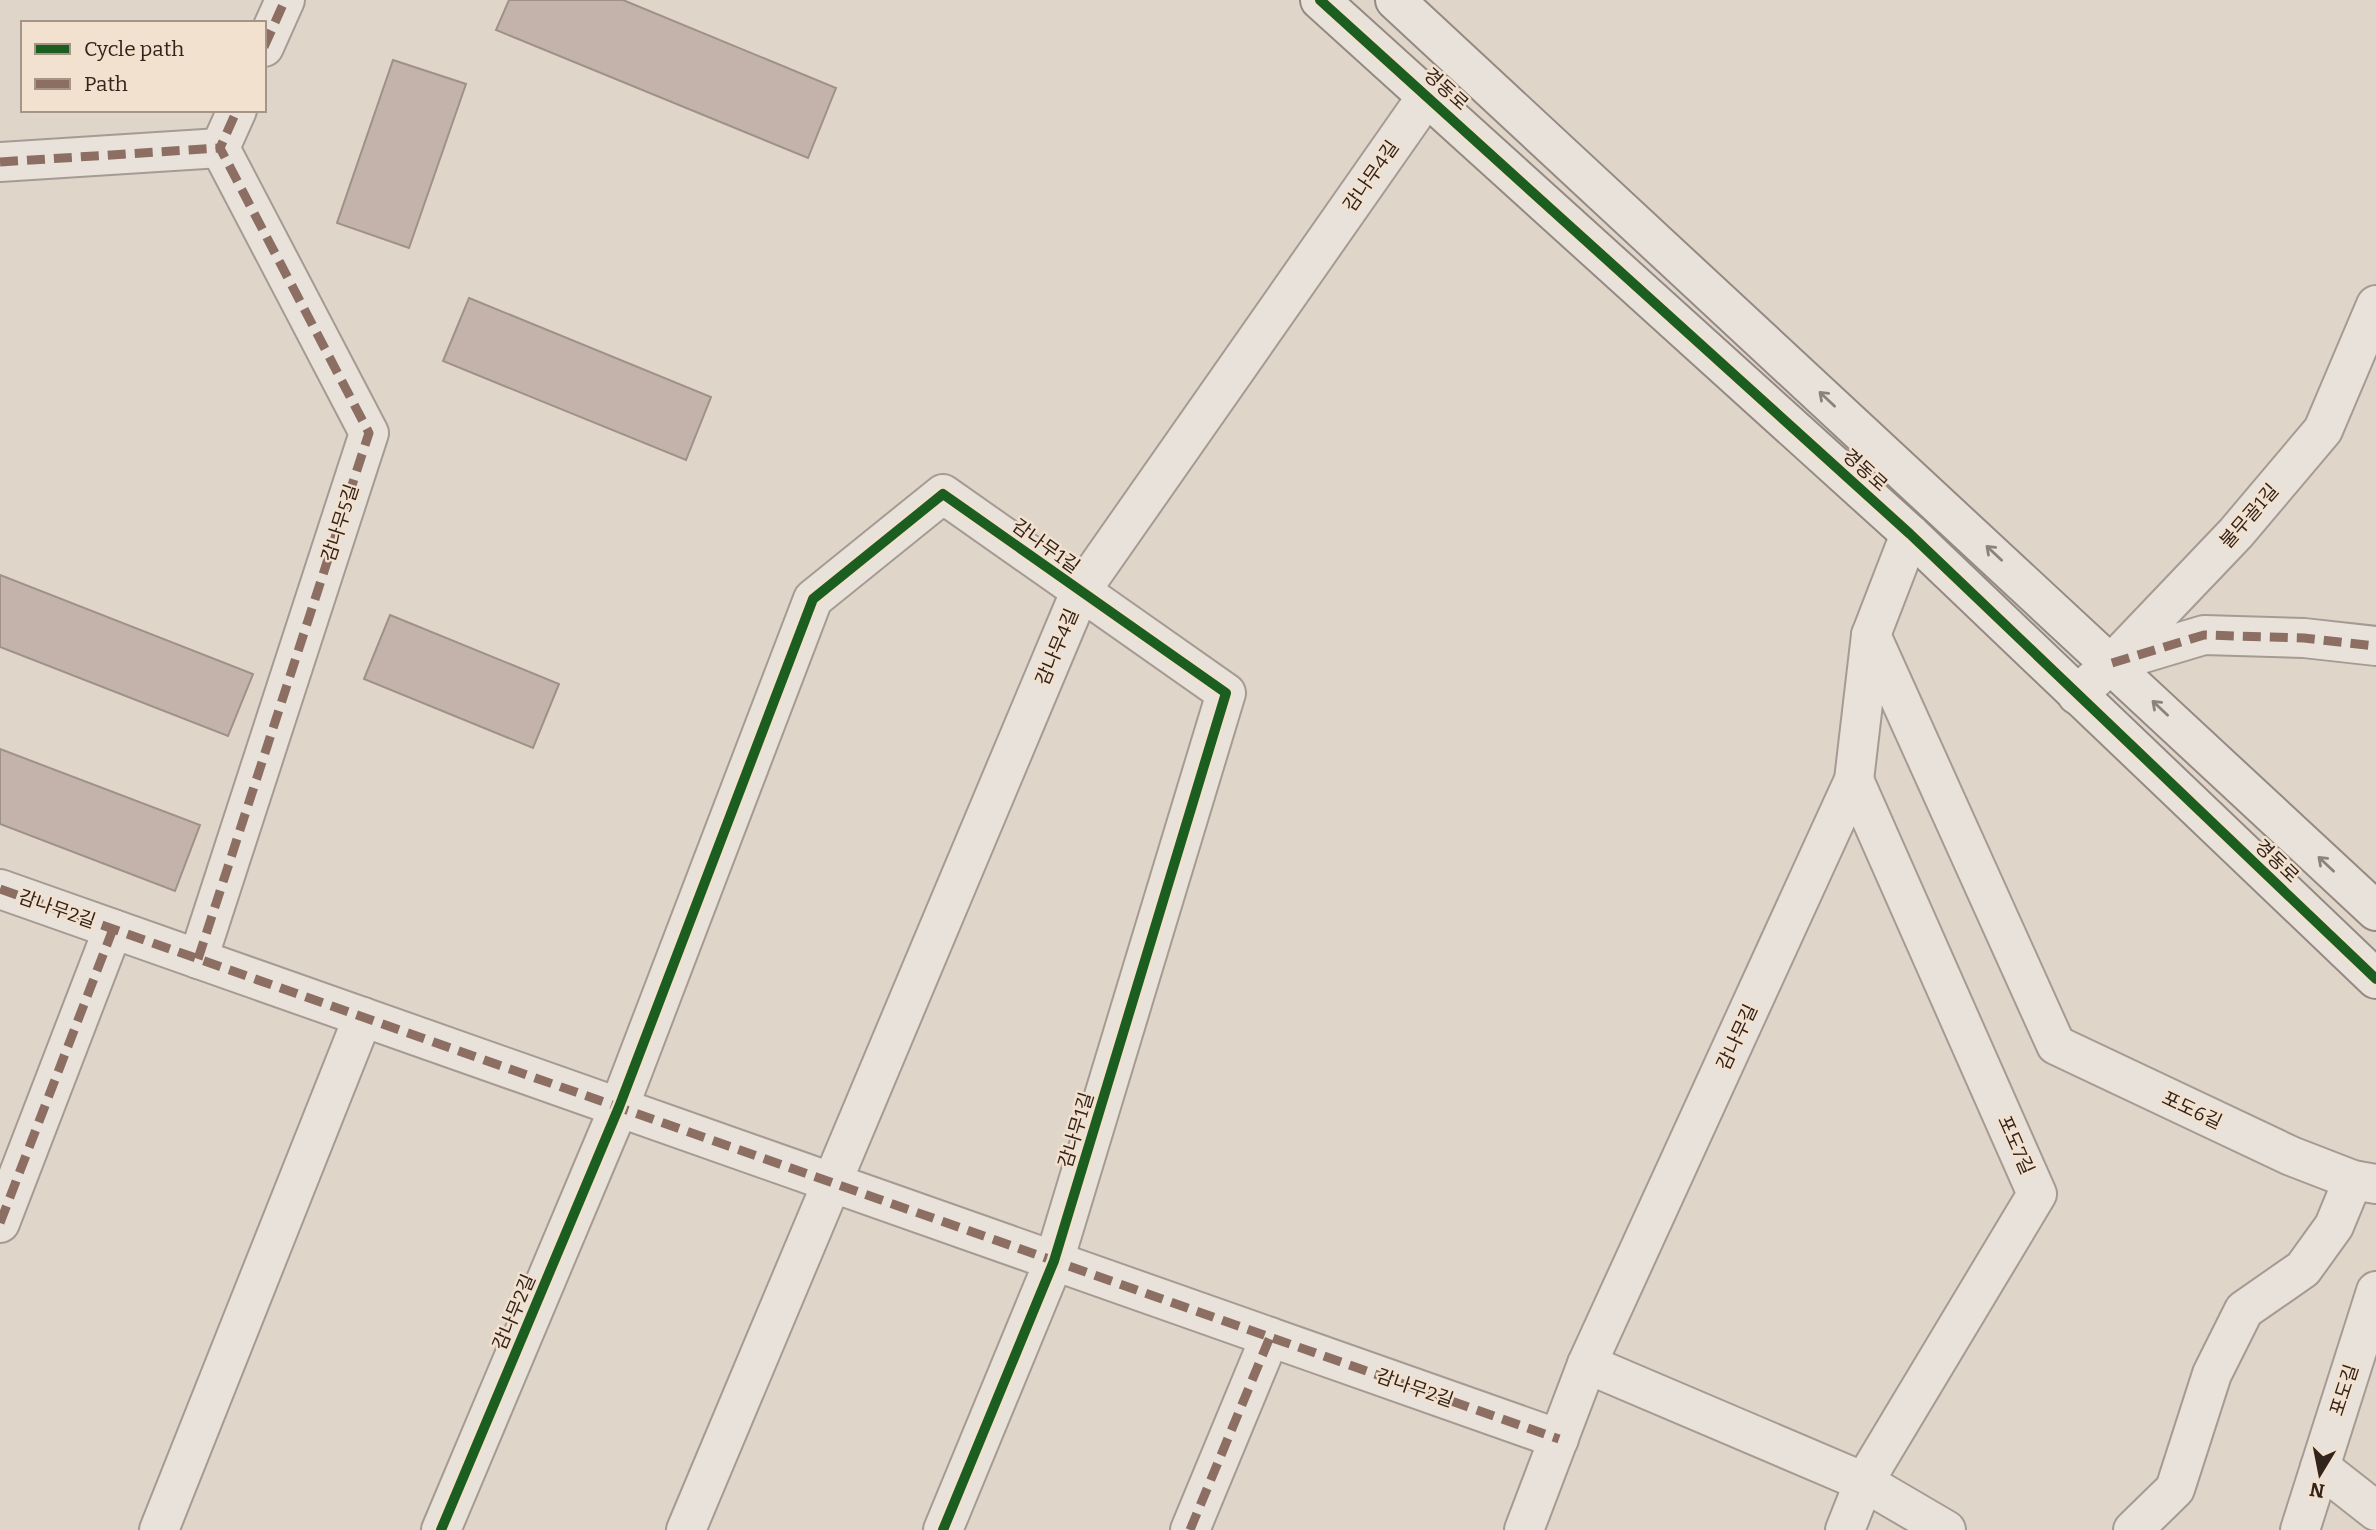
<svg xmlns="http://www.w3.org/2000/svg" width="2376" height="1530" viewBox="0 0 2376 1530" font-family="Bitter,'Noto Sans KR',serif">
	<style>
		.building { fill: #c3b3aa; stroke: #9f9189; stroke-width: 2 }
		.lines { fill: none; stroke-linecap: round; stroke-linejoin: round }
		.street-casing { stroke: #a59b93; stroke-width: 42 }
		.secondary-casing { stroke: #948a83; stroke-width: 42 }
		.street { stroke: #e8e2da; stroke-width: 38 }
		.secondary { stroke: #e8e2da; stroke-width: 38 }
		.quiet { stroke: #8d6e63; stroke-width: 9; stroke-dasharray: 18 9; stroke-linecap: butt }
		.cycleway-casing { stroke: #f2e1ce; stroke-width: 15 }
		.cycleway { stroke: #1b5e20; stroke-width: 10 }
		.oneway { stroke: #8d827b }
		.labels { text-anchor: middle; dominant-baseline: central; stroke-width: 5; stroke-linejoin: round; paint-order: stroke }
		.street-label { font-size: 19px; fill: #32231c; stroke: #f2e1ce }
	</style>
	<rect width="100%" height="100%" fill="#e0d5c9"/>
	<g class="building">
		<path d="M 509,0 L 623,0 L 836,88 L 808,158 L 496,30 Z"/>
		<path d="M 393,60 L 466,84 L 409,248 L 337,223 Z"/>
		<path d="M 469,298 L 711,397 L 686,460 L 443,361 Z"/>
		<path d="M 0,575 L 253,674 L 228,736 L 0,647 Z"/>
		<path d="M 390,615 L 559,684 L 533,748 L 364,679 Z"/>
		<path d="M 0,749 L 200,825 L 175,891 L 0,824 Z"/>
	</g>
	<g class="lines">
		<defs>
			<g id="street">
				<path d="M 264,47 L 285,0"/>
				<path d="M 0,162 L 220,148"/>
				<path d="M 1871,635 L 2056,1045 L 2291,1156 L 2353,1180 L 2376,1184"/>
				<path d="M 2114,662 L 2204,635 L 2304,638 L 2376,646"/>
				<path d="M 2077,695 L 2112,663 L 2236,533 L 2323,430 L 2376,305"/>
				<path d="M 0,889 L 1559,1439"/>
				<path d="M 198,959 L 369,433 L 220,148 L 237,110"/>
				<path d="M 0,1223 L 113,929"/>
				<path d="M 1587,1364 L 1864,1482 L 1946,1530"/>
				<path d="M 2320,1467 L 2376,1511"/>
				<path d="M 159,1530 L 363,1017"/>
				<path d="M 441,1530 L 619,1107 L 813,599 L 943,494 L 1226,693 L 1054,1261 L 943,1530"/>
				<path d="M 686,1530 L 1080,592 L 1427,96"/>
				<path d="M 1190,1530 L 1270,1337"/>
				<path d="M 1524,1530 L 1587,1364 L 1854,780 L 1871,635 L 1910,534"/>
				<path d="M 1845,1530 L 1864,1482 L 2037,1194 L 1854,780"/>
				<path d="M 2133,1530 L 2175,1489 L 2212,1374 L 2244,1310 L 2303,1269 L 2334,1226 L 2353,1180"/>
				<path d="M 2300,1530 L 2376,1291"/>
			</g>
			<g id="secondary">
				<path d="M 1320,0 L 1910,534 L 2376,979"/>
				<path d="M 1395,0 L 2376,911"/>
			</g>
		</defs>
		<use href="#street" class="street-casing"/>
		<use href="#secondary" class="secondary-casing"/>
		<use href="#street" class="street"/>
		<use href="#secondary" class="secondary"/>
		<g class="quiet">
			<path d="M 264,47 L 285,0"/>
			<path d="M 0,162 L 220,148"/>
			<path d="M 2112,663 L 2204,635 L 2304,638 L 2376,646"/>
			<path d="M 0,889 L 1559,1439"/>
			<path d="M 198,959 L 369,433 L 220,148 L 237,110"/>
			<path d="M 0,1223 L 113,929"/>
			<path d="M 1190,1530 L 1270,1337"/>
		</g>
		<defs>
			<g id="cycleway">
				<path d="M 1320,0 L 1910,534 L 2376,979"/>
				<path d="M 441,1530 L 619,1107 L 813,599 L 943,494 L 1226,693 L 1054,1261 L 943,1530"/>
			</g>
		</defs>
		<use href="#cycleway" class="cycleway-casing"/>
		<use href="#cycleway" class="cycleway"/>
	</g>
	<defs><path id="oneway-shaft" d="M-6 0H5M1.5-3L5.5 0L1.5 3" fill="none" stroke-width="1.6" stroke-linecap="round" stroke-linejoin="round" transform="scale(1.75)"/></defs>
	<g class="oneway">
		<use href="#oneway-shaft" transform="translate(1827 399) rotate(-137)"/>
		<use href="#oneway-shaft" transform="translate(1994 553) rotate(-137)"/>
		<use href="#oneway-shaft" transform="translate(2160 708) rotate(-137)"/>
		<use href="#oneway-shaft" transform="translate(2326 864) rotate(-137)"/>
	</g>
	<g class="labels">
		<g class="street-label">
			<text transform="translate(1446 89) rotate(42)">경동로</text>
			<text transform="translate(1371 176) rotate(-55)">감나무4길</text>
			<text transform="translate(1865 470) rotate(42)">경동로</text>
			<text transform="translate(2249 516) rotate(-49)">불무골1길</text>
			<text transform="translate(340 523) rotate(-72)">감나무5길</text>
			<text transform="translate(1046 546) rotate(36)">감나무1길</text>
			<text transform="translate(1057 647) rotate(-67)">감나무4길</text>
			<text transform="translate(2277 861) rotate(44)">경동로</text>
			<text transform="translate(57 909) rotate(19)">감나무2길</text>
			<text transform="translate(1737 1037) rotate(-65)">감나무길</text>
			<text transform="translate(2192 1110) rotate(25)">포도6길</text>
			<text transform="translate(1076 1130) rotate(-73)">감나무1길</text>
			<text transform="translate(2016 1145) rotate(66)">포도7길</text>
			<text transform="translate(514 1312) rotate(-67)">감나무2길</text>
			<text transform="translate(1415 1388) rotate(19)">감나무2길</text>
			<text transform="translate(2344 1390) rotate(-72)">포도길</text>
		</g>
	</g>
	<rect x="21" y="21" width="245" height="91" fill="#f2e1ce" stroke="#a59587" stroke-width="2"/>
	<rect x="35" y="44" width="35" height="10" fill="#1b5e20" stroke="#a59587" stroke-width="2"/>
	<text x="84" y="56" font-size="21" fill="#32231c">Cycle path</text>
	<rect x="35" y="79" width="35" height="10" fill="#8d6e63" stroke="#a59587" stroke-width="2"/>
	<text x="84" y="91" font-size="21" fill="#32231c">Path</text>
	<g transform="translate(2320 1474) rotate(190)" stroke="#f2e1ce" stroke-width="5" paint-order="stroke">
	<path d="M0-5L12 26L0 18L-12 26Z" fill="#32231c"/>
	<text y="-10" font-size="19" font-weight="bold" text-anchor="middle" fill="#32231c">N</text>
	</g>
</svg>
